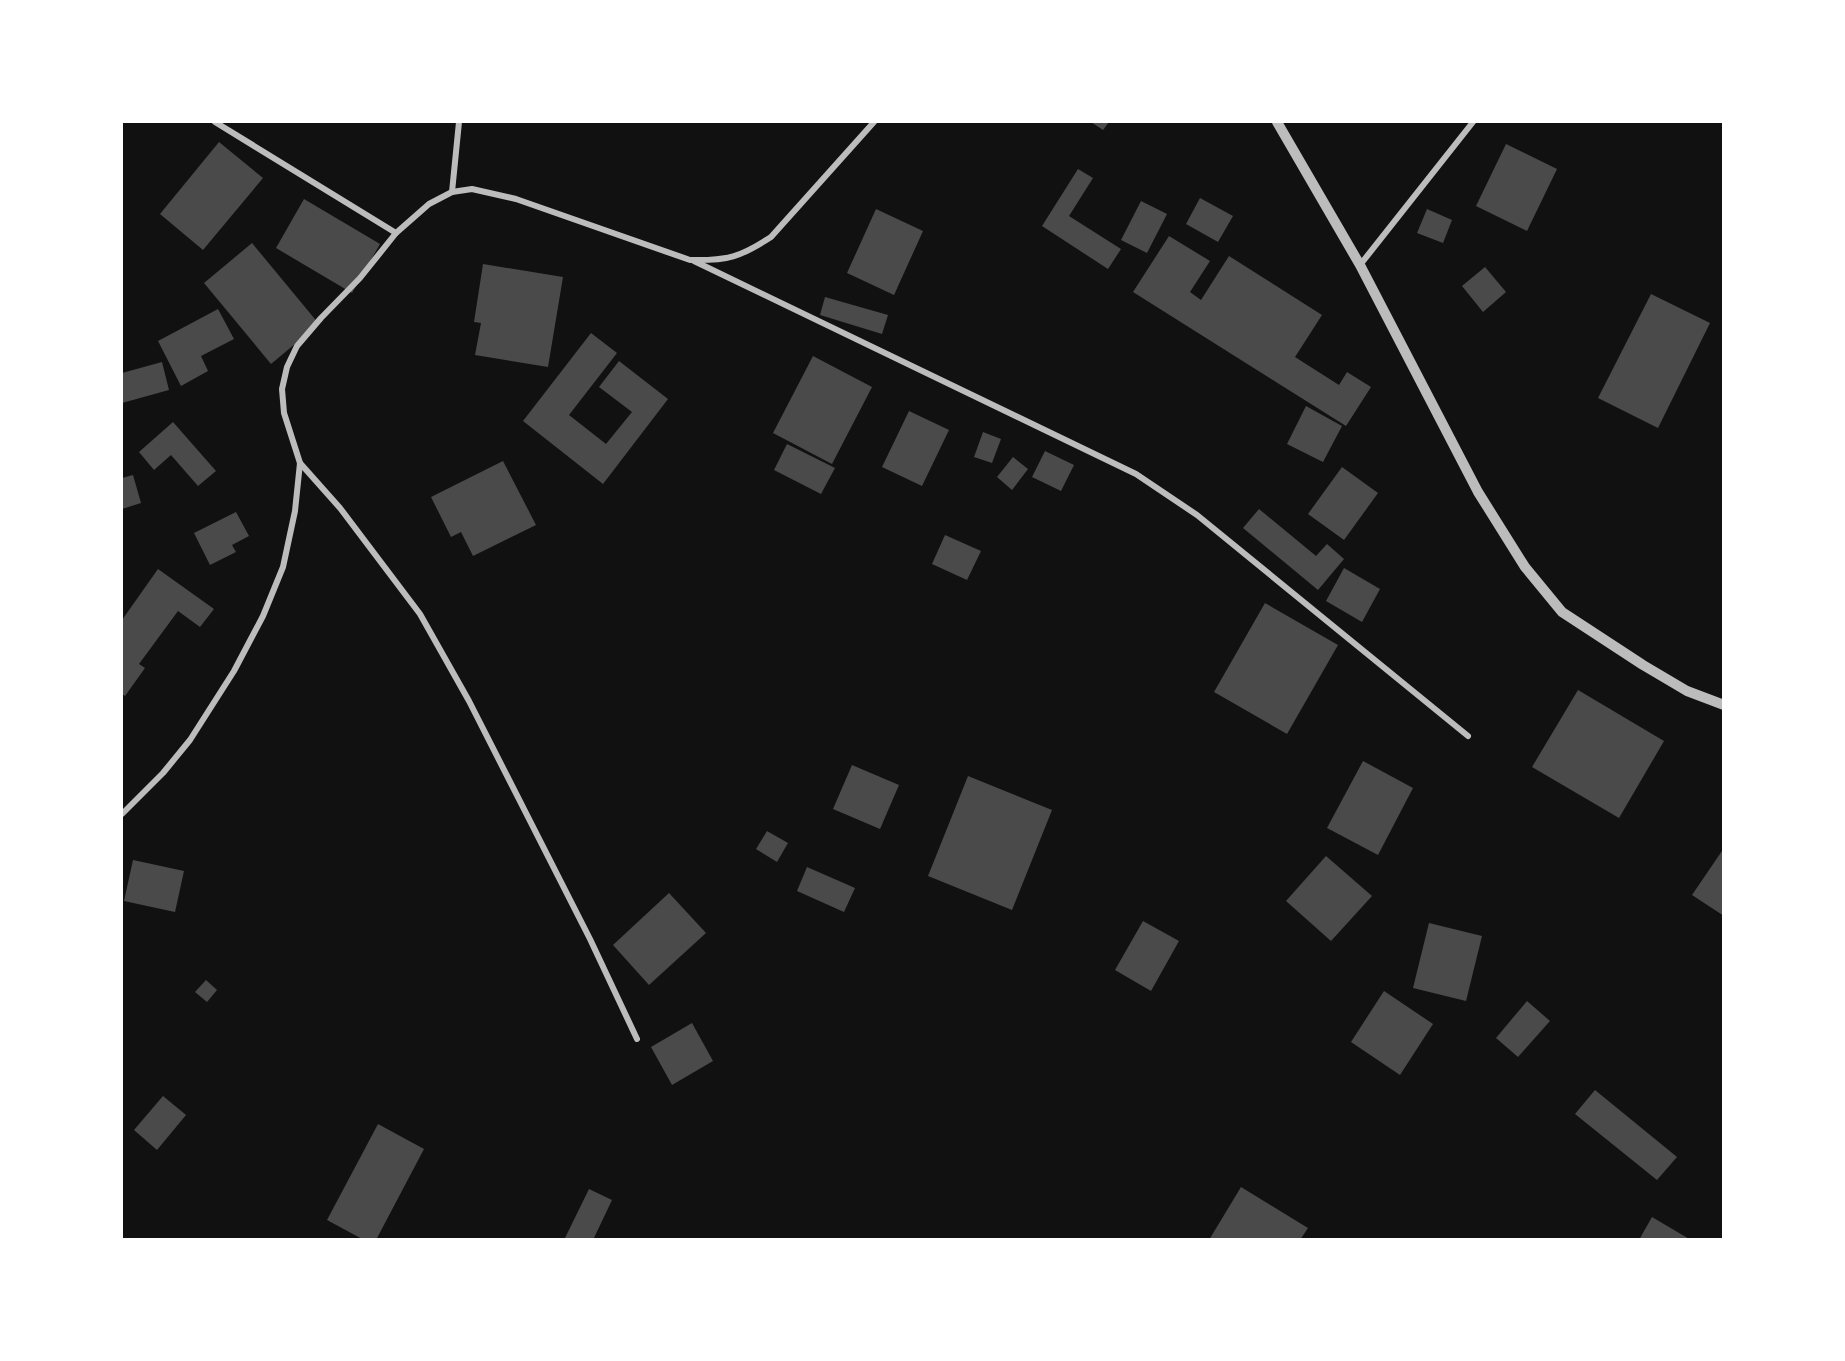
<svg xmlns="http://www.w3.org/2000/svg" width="1845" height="1361" viewBox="0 0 1845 1361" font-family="'Noto Sans',sans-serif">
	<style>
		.building { fill: #4a4a4a }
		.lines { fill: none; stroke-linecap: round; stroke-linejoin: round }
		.minor { stroke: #bcbcbc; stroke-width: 6 }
		.tertiary { stroke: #bcbcbc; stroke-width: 10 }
	</style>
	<rect width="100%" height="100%" fill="#111"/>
	<g class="building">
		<path d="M 1091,122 L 1109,122 L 1103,130 Z"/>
		<path d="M 219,142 L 263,178 L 203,250 L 160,214 Z"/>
		<path d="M 1506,144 L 1557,169 L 1527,231 L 1476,206 Z"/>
		<path d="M 1078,169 L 1093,178 L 1069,216 L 1121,249 L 1108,269 L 1042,226 Z"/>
		<path d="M 1200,198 L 1233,216 L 1218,242 L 1186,224 Z"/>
		<path d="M 304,199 L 380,244 L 352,293 L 276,248 Z"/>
		<path d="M 1141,201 L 1167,214 L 1147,253 L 1121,240 Z"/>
		<path d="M 876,209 L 923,231 L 894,295 L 847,273 Z"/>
		<path d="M 1427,209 L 1452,220 L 1443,243 L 1417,233 Z"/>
		<path d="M 1169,236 L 1210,261 L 1190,292 L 1201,300 L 1229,256 L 1322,315 L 1295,357 L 1339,385 L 1347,372 L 1371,387 L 1346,426 L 1133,292 Z"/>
		<path d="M 252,243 L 319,324 L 271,364 L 204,283 Z"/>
		<path d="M 483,264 L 563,277 L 548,367 L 475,355 L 481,323 L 474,322 Z"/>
		<path d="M 1485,267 L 1506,292 L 1483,312 L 1462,286 Z"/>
		<path d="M 1651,294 L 1710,323 L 1658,428 L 1598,398 Z"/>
		<path d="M 825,297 L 888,315 L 882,334 L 820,315 Z"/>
		<path d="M 218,309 L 234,339 L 201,356 L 208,371 L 181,386 L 158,341 Z"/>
		<path d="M 591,333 L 617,353 L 569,415 L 606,444 L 632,412 L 599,387 L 619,361 L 668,399 L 603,484 L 523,421 Z"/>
		<path d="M 813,356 L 872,387 L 832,464 L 773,433 Z"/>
		<path d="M 162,362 L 169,390 L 122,403 L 122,373 Z"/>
		<path d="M 1306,406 L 1342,426 L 1323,462 L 1287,444 Z"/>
		<path d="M 909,411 L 949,430 L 922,486 L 882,467 Z"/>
		<path d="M 173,422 L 216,471 L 198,486 L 171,455 L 154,470 L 139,452 Z"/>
		<path d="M 983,432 L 1001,439 L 992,463 L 974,457 Z"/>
		<path d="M 787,444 L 835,468 L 821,494 L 774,470 Z"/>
		<path d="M 1045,451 L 1074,465 L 1061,491 L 1032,477 Z"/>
		<path d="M 1013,457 L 1028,469 L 1012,490 L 997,477 Z"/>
		<path d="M 503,461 L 536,525 L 473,556 L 461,532 L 451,537 L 431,497 Z"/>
		<path d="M 1342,467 L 1378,493 L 1344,540 L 1308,514 Z"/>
		<path d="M 133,475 L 141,503 L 122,509 L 122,478 Z"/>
		<path d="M 1259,509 L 1316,556 L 1327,544 L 1344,559 L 1318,590 L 1243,528 Z"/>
		<path d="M 236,512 L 249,536 L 232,545 L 236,552 L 210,565 L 194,533 Z"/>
		<path d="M 945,535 L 981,551 L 967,580 L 932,564 Z"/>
		<path d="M 1344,568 L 1380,589 L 1362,622 L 1326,601 Z"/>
		<path d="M 158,569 L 214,609 L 200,627 L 178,611 L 139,664 L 145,668 L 125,696 L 122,694 L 122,620 Z"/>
		<path d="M 1265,603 L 1338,645 L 1287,734 L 1214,692 Z"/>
		<path d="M 1578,690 L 1664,741 L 1619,818 L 1532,767 Z"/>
		<path d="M 1363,761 L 1413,788 L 1378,855 L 1327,828 Z"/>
		<path d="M 852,765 L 899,785 L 880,829 L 833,809 Z"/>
		<path d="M 968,776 L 1052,810 L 1012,910 L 928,876 Z"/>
		<path d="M 767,831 L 788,843 L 777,862 L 756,849 Z"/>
		<path d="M 1724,848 L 1724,916 L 1692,895 Z"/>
		<path d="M 1326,856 L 1372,896 L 1331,941 L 1286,901 Z"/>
		<path d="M 133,860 L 184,871 L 175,912 L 124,901 Z"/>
		<path d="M 807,867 L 855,888 L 844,912 L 797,891 Z"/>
		<path d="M 669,893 L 706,933 L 649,985 L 613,945 Z"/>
		<path d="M 1143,921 L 1179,941 L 1151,991 L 1115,970 Z"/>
		<path d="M 1429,923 L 1482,936 L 1466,1001 L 1413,988 Z"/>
		<path d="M 206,980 L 217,990 L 207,1002 L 195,992 Z"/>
		<path d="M 1384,991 L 1433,1024 L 1400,1075 L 1351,1042 Z"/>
		<path d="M 1527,1001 L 1550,1021 L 1518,1057 L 1496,1038 Z"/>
		<path d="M 692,1023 L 713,1061 L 672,1085 L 651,1047 Z"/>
		<path d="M 1595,1090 L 1677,1157 L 1657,1180 L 1575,1114 Z"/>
		<path d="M 163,1096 L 186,1115 L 157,1150 L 134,1130 Z"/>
		<path d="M 378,1124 L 424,1149 L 376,1240 L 364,1240 L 327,1220 Z"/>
		<path d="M 1241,1187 L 1308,1228 L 1300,1240 L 1209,1240 Z"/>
		<path d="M 589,1189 L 612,1200 L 593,1240 L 569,1240 L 565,1238 Z"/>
		<path d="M 1652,1217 L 1691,1240 L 1639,1240 Z"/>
	</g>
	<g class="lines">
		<g class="minor">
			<path d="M 215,122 L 396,233"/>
			<path d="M 452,192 L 459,122"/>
			<path d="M 694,261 L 1136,474 L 1197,515 L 1468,736"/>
			<path d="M 1360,265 L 1473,122"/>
			<path d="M 300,463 L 340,508 L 420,614 L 469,701 L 590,939 L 637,1039"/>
			<path d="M 122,814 L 163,773 L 190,740 L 234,671 L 263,616 L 283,567 L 295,511 L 300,463 L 284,413 L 282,389 L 287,367 L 297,346 L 321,318 L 360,278 L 396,233 L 429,204 L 452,192 L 472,189 L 516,199 L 690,260 C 728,261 740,257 771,237 L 874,122"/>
		</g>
		<path class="tertiary" d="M 1277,122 L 1360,265 L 1478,492 L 1525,567 L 1562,612 L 1643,665 L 1687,691 L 1724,705"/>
	</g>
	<rect width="1845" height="1361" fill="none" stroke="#ffffff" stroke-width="246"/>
</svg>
